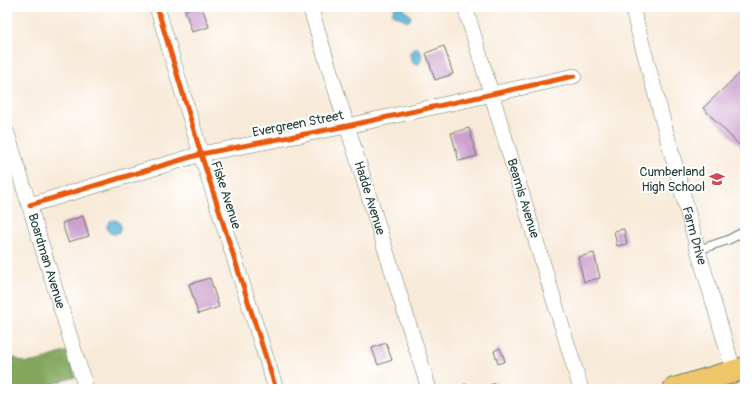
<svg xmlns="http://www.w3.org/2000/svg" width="752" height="396" viewBox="0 0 752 396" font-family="Pangolin,sans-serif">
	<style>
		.forest { fill: #82a75d; stroke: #507248 }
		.water { fill: #57b3d5; stroke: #3b7884 }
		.building { fill: #cda1cd }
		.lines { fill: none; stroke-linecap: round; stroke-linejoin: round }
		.service-casing { stroke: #6b7a6d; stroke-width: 10 }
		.minor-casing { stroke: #6b7a6d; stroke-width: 16 }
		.primary-casing { stroke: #6b7a6d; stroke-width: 24 }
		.service { stroke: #fff; stroke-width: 8 }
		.minor { stroke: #fff; stroke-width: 15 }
		.primary { stroke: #eec569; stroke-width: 22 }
		.cycleway-casing { stroke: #fff; stroke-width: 8 }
		.cycleway { stroke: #e8590c; stroke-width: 5 }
		.labels { text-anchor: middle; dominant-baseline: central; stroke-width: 4; stroke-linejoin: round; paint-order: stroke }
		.street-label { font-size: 13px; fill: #1f3d34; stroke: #fff }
		.poi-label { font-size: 13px; fill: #1f3d34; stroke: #fff; text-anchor: end }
	</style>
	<rect width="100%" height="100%" fill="#fff"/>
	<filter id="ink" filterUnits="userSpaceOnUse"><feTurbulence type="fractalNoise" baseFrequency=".025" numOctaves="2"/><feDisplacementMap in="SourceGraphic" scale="8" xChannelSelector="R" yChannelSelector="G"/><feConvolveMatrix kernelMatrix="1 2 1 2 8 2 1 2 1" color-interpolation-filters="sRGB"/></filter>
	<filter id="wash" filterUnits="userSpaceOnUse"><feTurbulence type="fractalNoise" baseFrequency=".012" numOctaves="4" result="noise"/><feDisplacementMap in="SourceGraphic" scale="16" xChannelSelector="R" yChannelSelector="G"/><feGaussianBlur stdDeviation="0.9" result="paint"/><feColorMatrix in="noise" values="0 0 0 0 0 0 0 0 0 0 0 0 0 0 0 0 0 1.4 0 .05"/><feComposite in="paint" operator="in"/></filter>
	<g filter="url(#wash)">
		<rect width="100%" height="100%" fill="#f8ead8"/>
		<path class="forest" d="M 7,343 L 12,357 L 26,363 L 38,361 L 70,350 L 75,377 L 38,389 L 7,389 Z"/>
		<g class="water">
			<path d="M 395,7 L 404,7 L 404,10 L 410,15 L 411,18 L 409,21 L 406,21 C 402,17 396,17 392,13 Z"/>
			<path d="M 415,47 C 423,49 424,61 417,65 L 413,63 C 409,55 408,53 415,47 Z"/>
			<circle cx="114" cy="227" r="7"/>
		</g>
		<g id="blocks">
			<g class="building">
				<path d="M 194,7 L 202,7 L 209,27 L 192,32 L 185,10 Z"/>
				<path d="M 444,46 L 453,74 L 435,80 L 426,53 Z"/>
				<path d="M 745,68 L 745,151 L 703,108 Z"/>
				<path d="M 469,128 L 477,156 L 459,161 L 451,133 Z"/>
				<path d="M 83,216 L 89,236 L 68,242 L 62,223 Z"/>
				<path d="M 624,229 L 627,244 L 617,246 L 614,231 Z"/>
				<path d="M 594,253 L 600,278 L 584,282 L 578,257 Z"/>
				<path d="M 210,278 L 219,307 L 198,314 L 189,284 Z"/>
				<path d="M 386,343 L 392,360 L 378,365 L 372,348 Z"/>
				<path d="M 500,348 L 505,361 L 498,364 L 494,351 Z"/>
				<path d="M 496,383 L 499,389 L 477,389 Z"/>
				<path d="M 466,384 L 467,389 L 453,389 Z"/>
			</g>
		</g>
	</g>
	<g filter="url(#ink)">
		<use href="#blocks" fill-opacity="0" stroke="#6b7a6d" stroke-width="1"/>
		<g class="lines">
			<defs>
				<path id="service" d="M 698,250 L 728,240 L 745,231"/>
				<g id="minor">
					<path d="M 157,7 L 201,154 L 276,389"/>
					<path id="s1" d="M 310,7 L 429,389"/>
					<path id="s2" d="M 465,7 L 581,389"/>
					<path id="s3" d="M 632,7 L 698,250 L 734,372"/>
					<path id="s4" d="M 7,133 L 86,389"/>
					<path d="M 30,205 L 201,154 L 347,126 L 574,76"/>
				</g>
				<path id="primary" d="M 674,389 L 745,368"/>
			</defs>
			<use href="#service" class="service-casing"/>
			<use href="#minor" class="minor-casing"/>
			<use href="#primary" class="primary-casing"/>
			<use href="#service" class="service"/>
			<use href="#minor" class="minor"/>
			<use href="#primary" class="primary"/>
			<defs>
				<g id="cycleway">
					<path d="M 157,7 L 201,154 L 276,389"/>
					<path d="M 30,205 L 201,154 L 347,126 L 574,76"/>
				</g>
			</defs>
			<use href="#cycleway" class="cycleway-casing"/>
			<use href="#cycleway" class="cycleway"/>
		</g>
	</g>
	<defs>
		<symbol id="school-bare" viewBox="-9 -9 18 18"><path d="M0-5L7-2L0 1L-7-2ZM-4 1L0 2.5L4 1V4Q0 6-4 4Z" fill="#d1495b" stroke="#fff" stroke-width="2.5" paint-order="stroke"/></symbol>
	</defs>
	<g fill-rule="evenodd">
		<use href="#school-bare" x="706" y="168" width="22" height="22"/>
	</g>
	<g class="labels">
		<g class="street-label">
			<text transform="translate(298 124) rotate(-11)">Evergreen Street</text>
			<text transform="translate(226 195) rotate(72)">Fiske Avenue</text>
			<text stroke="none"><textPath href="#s1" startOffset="200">Hadde Avenue</textPath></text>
			<text stroke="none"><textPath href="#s2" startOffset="200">Beamis Avenue</textPath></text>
			<text stroke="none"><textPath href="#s3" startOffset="237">Farm Drive</textPath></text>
			<text stroke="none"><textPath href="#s4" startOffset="134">Boardman Avenue</textPath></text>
		</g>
		<g class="poi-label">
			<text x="705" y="172">Cumberland<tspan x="705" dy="15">High School</tspan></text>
		</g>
	</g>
	<rect width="752" height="396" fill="none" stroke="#fff" stroke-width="24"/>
</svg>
